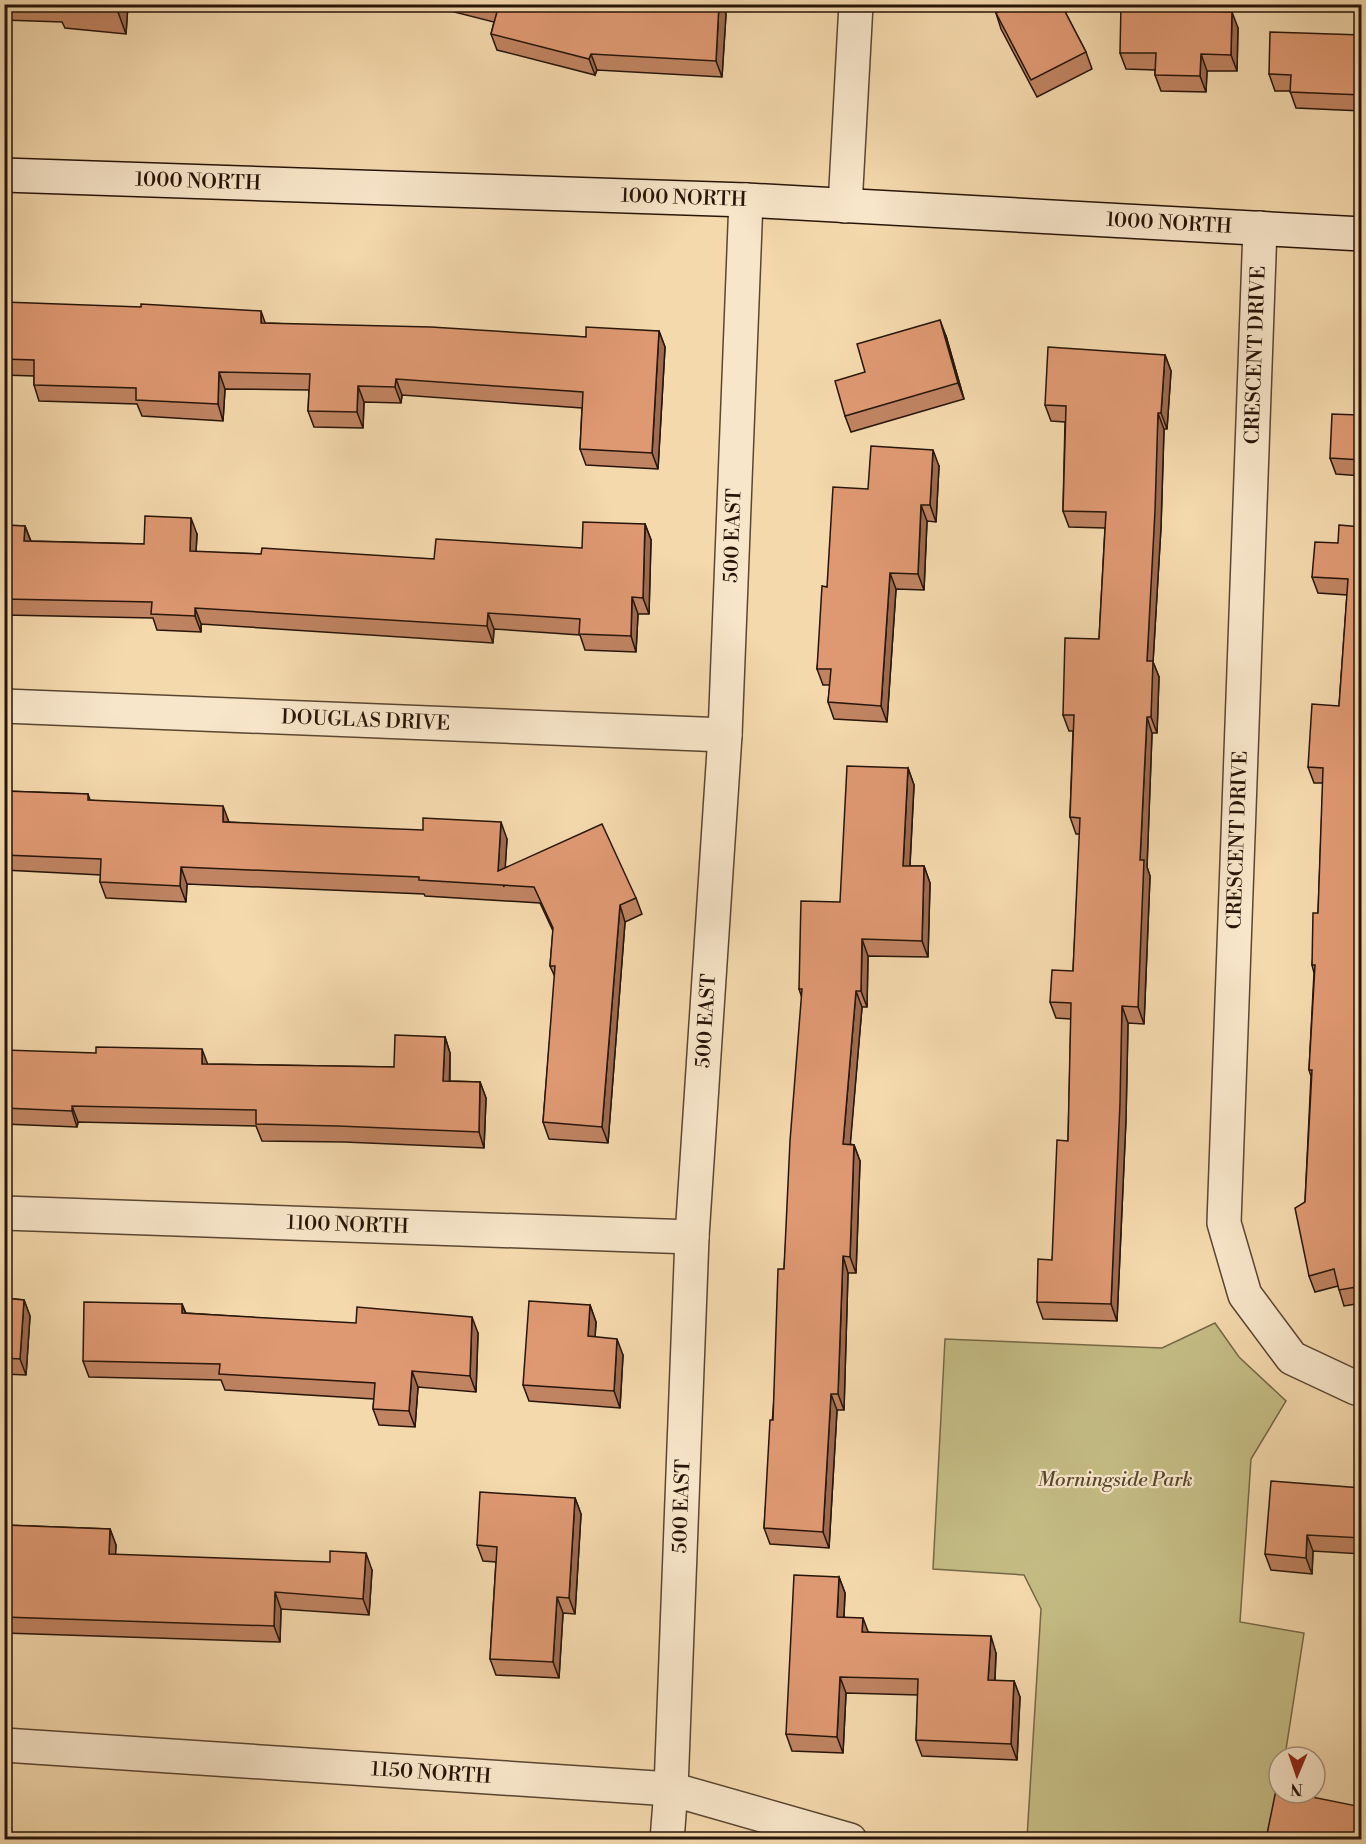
<svg xmlns="http://www.w3.org/2000/svg" width="1366" height="1844" viewBox="0 0 1366 1844" font-family="'Libre Bodoni',serif">
	<style>
		.green { fill: #c4bc84; stroke: #766846; stroke-width: 1.5 }
		.lines { fill: none; stroke-linecap: round; stroke-linejoin: round }
		.street-casing { stroke: #5a4631; stroke-width: 36 }
		.secondary-casing { stroke: #271508; stroke-width: 36 }
		.street { stroke: #f8e6ca; stroke-width: 33 }
		.secondary { stroke: #f8e6ca; stroke-width: 33 }
		.wall { fill: #c08462; stroke: #271508; stroke-width: 1.5 }
		.shaded-wall { fill: #9c6b50; stroke: #271508; stroke-width: 1.5 }
		.building { fill: #df9972; stroke: #271508; stroke-width: 1.5 }
		.labels { text-anchor: middle; dominant-baseline: central; stroke-width: 4.5; stroke-linejoin: round; paint-order: stroke }
		.street-label { font-size: 20px; fill: #271508; stroke: #f8e6ca }
		.park-label { font-size: 20px; font-style: italic; fill: #56472d; stroke: #f8e6ca }
	</style>
	<rect width="100%" height="100%" fill="#f4d9ad"/>
	<filter id="stains"><feTurbulence type="fractalNoise" baseFrequency=".00333" numOctaves="4"/><feColorMatrix values="0 0 0 0 .2 0 0 0 0 .09 0 0 0 0 .02 0 0 0 .5 -.17"/></filter>
	<radialGradient id="worn" r=".72"><stop offset=".6" stop-color="#630" stop-opacity="0"/><stop offset="1" stop-color="#630" stop-opacity=".3"/></radialGradient>
	<path class="green" d="M 1215,1323 L 1239,1357 L 1286,1401 L 1251,1459 L 1240,1622 L 1304,1633 L 1285,1756 L 1279,1757 L 1279,1782 L 1266,1839 L 1027,1838 L 1041,1609 L 1024,1575 L 933,1569 L 945,1339 L 1162,1348 Z"/>
	<g class="lines">
		<defs>
			<g id="street">
				<path d="M 845,206 L 856,4"/>
				<path d="M 1260,228 L 1224,1223 L 1245,1295 L 1292,1358 L 1356,1388 L 1362,1388"/>
				<path id="s1" d="M 4,706 L 725,735"/>
				<path id="s2" d="M 4,1213 L 692,1237"/>
				<path id="s3" d="M 4,1745 L 671,1789 L 850,1840"/>
				<path id="s4" d="M 667,1840 L 671,1789 L 692,1237 L 725,735 L 746,200"/>
			</g>
			<g id="secondary">
				<path id="s5" d="M 4,175 L 746,200 L 1362,234"/>
			</g>
		</defs>
		<use href="#street" class="street-casing"/>
		<use href="#secondary" class="secondary-casing"/>
		<use href="#street" class="street"/>
		<use href="#secondary" class="secondary"/>
	</g>
	<g class="wall">
		<path d="M 4,4 L 128,4 L 126,34 L 65,28 L 62,22 L 4,20 Z"/>
		<path d="M 452,4 L 723,4 L 726,14 L 722,77 L 597,70 L 595,75 L 497,50 L 491,34 L 494,22 L 454,12 Z"/>
		<path d="M 1006,4 L 1061,4 L 1086,52 L 1092,69 L 1037,97 L 1001,29 L 996,13 L 1007,7 Z"/>
		<path d="M 1152,4 L 1211,4 L 1211,11 L 1238,28 L 1237,71 L 1207,71 L 1206,92 L 1161,91 L 1155,75 L 1155,70 L 1126,69 L 1120,53 Z"/>
		<path d="M 1362,35 L 1362,111 L 1296,108 L 1290,91 L 1275,91 L 1269,74 Z"/>
		<path d="M 4,302 L 266,323 L 586,337 L 659,331 L 665,347 L 658,469 L 586,465 L 580,449 L 582,408 L 402,395 L 401,403 L 364,402 L 363,428 L 314,427 L 308,411 L 309,390 L 225,389 L 223,421 L 142,416 L 137,404 L 39,401 L 34,385 L 34,376 L 4,375 Z"/>
		<path d="M 946,336 L 964,399 L 851,432 L 845,416 L 865,372 Z"/>
		<path d="M 1165,355 L 1171,371 L 1167,429 L 1164,429 L 1161,527 L 1153,662 L 1159,677 L 1157,733 L 1152,733 L 1147,867 L 1150,876 L 1144,1024 L 1128,1023 L 1126,1119 L 1117,1321 L 1043,1319 L 1037,1302 L 1052,1260 L 1068,1141 L 1071,1019 L 1056,1018 L 1050,1002 L 1073,971 L 1080,834 L 1076,834 L 1070,817 L 1073,731 L 1069,731 L 1063,715 L 1099,639 L 1105,528 L 1069,527 L 1063,511 L 1065,422 L 1051,421 L 1045,405 Z"/>
		<path d="M 1362,356 L 1362,476 L 1336,474 L 1330,458 L 1358,415 Z"/>
		<path d="M 939,466 L 936,522 L 927,521 L 924,590 L 896,589 L 887,722 L 834,719 L 828,702 L 830,685 L 823,685 L 817,669 L 827,587 L 868,489 Z"/>
		<path d="M 645,524 L 651,540 L 649,614 L 638,614 L 636,652 L 585,650 L 580,635 L 494,629 L 493,643 L 201,624 L 201,632 L 157,630 L 153,618 L 4,615 L 4,525 L 25,526 L 31,541 L 144,544 L 197,534 L 196,552 L 434,559 L 582,548 Z"/>
		<path d="M 1362,527 L 1362,1303 L 1344,1306 L 1338,1286 L 1315,1292 L 1309,1276 L 1305,1202 L 1311,1076 L 1309,1070 L 1314,973 L 1312,965 L 1318,913 L 1323,783 L 1314,783 L 1308,767 L 1339,706 L 1347,595 L 1318,593 L 1312,577 L 1338,543 Z"/>
		<path d="M 908,768 L 914,785 L 910,866 L 924,866 L 930,883 L 928,957 L 868,956 L 867,1007 L 862,1007 L 850,1144 L 854,1145 L 860,1161 L 856,1273 L 848,1273 L 844,1410 L 837,1410 L 829,1548 L 770,1544 L 764,1528 L 784,1269 L 802,998 L 799,989 L 840,902 Z"/>
		<path d="M 4,791 L 88,794 L 90,800 L 229,822 L 507,839 L 505,867 L 636,898 L 642,914 L 625,922 L 608,1143 L 549,1139 L 543,1122 L 555,977 L 550,966 L 553,931 L 540,903 L 425,896 L 424,894 L 187,884 L 186,902 L 106,898 L 100,882 L 101,875 L 4,870 Z"/>
		<path d="M 445,1037 L 450,1053 L 450,1081 L 480,1082 L 486,1098 L 484,1148 L 344,1142 L 262,1141 L 256,1126 L 78,1122 L 77,1127 L 4,1124 L 4,1050 L 208,1064 L 394,1067 Z"/>
		<path d="M 4,1298 L 24,1300 L 30,1316 L 26,1375 L 4,1374 Z"/>
		<path d="M 182,1304 L 186,1313 L 478,1333 L 476,1392 L 418,1387 L 415,1427 L 379,1425 L 373,1409 L 374,1399 L 225,1390 L 221,1380 L 89,1377 L 83,1361 Z"/>
		<path d="M 590,1305 L 596,1322 L 595,1337 L 623,1355 L 620,1408 L 529,1401 L 523,1385 Z"/>
		<path d="M 1362,1488 L 1362,1554 L 1313,1551 L 1312,1574 L 1271,1570 L 1265,1554 Z"/>
		<path d="M 575,1498 L 581,1514 L 575,1614 L 563,1613 L 559,1678 L 496,1675 L 490,1659 L 496,1562 L 483,1561 L 477,1545 Z"/>
		<path d="M 4,1525 L 110,1529 L 116,1545 L 115,1555 L 372,1570 L 369,1615 L 281,1609 L 280,1642 L 4,1633 Z"/>
		<path d="M 839,1577 L 845,1593 L 844,1617 L 868,1632 L 996,1653 L 995,1681 L 1014,1681 L 1020,1697 L 1017,1760 L 922,1756 L 916,1740 L 918,1695 L 846,1693 L 843,1753 L 792,1751 L 786,1734 Z"/>
	</g>
	<g class="shaded-wall">
		<path d="M 115,4 L 128,4 L 126,34 Z"/>
		<path d="M 719,4 L 723,4 L 726,14 L 722,77 L 716,61 Z"/>
		<path d="M 1204,4 L 1211,4 L 1210,27 L 1204,11 Z"/>
		<path d="M 1232,12 L 1238,28 L 1237,71 L 1231,55 Z"/>
		<path d="M 591,54 L 597,70 L 595,75 L 589,59 Z"/>
		<path d="M 1201,54 L 1207,71 L 1206,92 L 1200,76 Z"/>
		<path d="M 261,311 L 267,328 L 261,323 Z"/>
		<path d="M 940,320 L 946,336 L 964,399 L 958,383 Z"/>
		<path d="M 659,331 L 665,347 L 658,469 L 652,453 Z"/>
		<path d="M 1165,355 L 1171,371 L 1167,429 L 1161,413 Z"/>
		<path d="M 219,372 L 225,389 L 223,421 L 218,404 Z"/>
		<path d="M 396,379 L 402,395 L 401,403 L 395,387 Z"/>
		<path d="M 358,386 L 364,402 L 363,428 L 357,412 Z"/>
		<path d="M 1158,413 L 1164,429 L 1161,527 L 1153,662 L 1159,677 L 1157,733 L 1151,717 L 1147,661 Z"/>
		<path d="M 933,450 L 939,466 L 936,522 L 930,505 Z"/>
		<path d="M 921,505 L 927,521 L 924,590 L 918,574 Z"/>
		<path d="M 191,518 L 197,534 L 195,568 L 190,551 Z"/>
		<path d="M 645,524 L 651,540 L 649,614 L 643,598 Z"/>
		<path d="M 25,526 L 31,542 L 24,541 Z"/>
		<path d="M 890,573 L 896,589 L 887,722 L 881,706 Z"/>
		<path d="M 632,597 L 638,614 L 636,652 L 631,636 Z"/>
		<path d="M 195,608 L 201,624 L 201,632 L 195,616 Z"/>
		<path d="M 488,613 L 494,629 L 493,643 L 487,626 Z"/>
		<path d="M 1147,717 L 1152,733 L 1147,867 L 1150,876 L 1144,1024 L 1138,1007 L 1140,860 Z"/>
		<path d="M 908,768 L 914,785 L 909,882 L 903,866 Z"/>
		<path d="M 223,806 L 229,822 L 223,822 Z"/>
		<path d="M 501,822 L 507,839 L 504,887 L 498,871 Z"/>
		<path d="M 1362,863 L 1362,989 L 1357,978 Z"/>
		<path d="M 924,866 L 930,883 L 928,957 L 922,941 Z"/>
		<path d="M 181,867 L 187,884 L 186,902 L 180,886 Z"/>
		<path d="M 620,905 L 625,922 L 608,1143 L 602,1127 Z"/>
		<path d="M 862,939 L 868,956 L 867,1007 L 861,991 Z"/>
		<path d="M 856,991 L 862,1007 L 849,1160 L 843,1144 Z"/>
		<path d="M 1122,1006 L 1128,1023 L 1126,1119 L 1117,1321 L 1111,1304 Z"/>
		<path d="M 445,1037 L 450,1053 L 449,1097 L 443,1081 Z"/>
		<path d="M 202,1049 L 208,1065 L 202,1064 Z"/>
		<path d="M 480,1082 L 486,1098 L 484,1148 L 479,1132 Z"/>
		<path d="M 72,1106 L 78,1122 L 77,1127 L 72,1111 Z"/>
		<path d="M 854,1145 L 860,1161 L 856,1273 L 850,1257 Z"/>
		<path d="M 843,1256 L 848,1273 L 844,1410 L 838,1394 Z"/>
		<path d="M 24,1300 L 30,1316 L 26,1375 L 20,1359 Z"/>
		<path d="M 182,1304 L 188,1320 L 182,1313 Z"/>
		<path d="M 590,1305 L 596,1322 L 594,1353 L 588,1336 Z"/>
		<path d="M 472,1317 L 478,1333 L 476,1392 L 470,1376 Z"/>
		<path d="M 617,1339 L 623,1355 L 620,1408 L 614,1391 Z"/>
		<path d="M 412,1371 L 418,1387 L 415,1427 L 409,1411 Z"/>
		<path d="M 831,1394 L 837,1410 L 829,1548 L 823,1532 Z"/>
		<path d="M 575,1498 L 581,1514 L 575,1614 L 569,1598 Z"/>
		<path d="M 110,1529 L 116,1545 L 115,1571 L 109,1554 Z"/>
		<path d="M 1307,1535 L 1313,1551 L 1312,1574 L 1306,1558 Z"/>
		<path d="M 366,1553 L 372,1570 L 369,1615 L 363,1599 Z"/>
		<path d="M 839,1577 L 845,1593 L 843,1633 L 837,1617 Z"/>
		<path d="M 275,1592 L 281,1609 L 280,1642 L 274,1626 Z"/>
		<path d="M 557,1597 L 563,1613 L 559,1678 L 553,1662 Z"/>
		<path d="M 863,1618 L 869,1634 L 862,1632 Z"/>
		<path d="M 991,1636 L 996,1653 L 994,1697 L 988,1680 Z"/>
		<path d="M 840,1677 L 846,1693 L 843,1753 L 837,1737 Z"/>
		<path d="M 1014,1681 L 1020,1697 L 1017,1760 L 1011,1744 Z"/>
	</g>
	<g class="building">
		<path d="M 485,4 L 719,4 L 716,61 L 591,54 L 589,59 L 491,34 L 498,8 Z"/>
		<path d="M 1008,4 L 1061,4 L 1086,52 L 1031,80 L 996,13 L 1009,6 Z"/>
		<path d="M 1152,4 L 1204,4 L 1204,11 L 1232,12 L 1231,55 L 1201,54 L 1200,76 L 1155,75 L 1156,53 L 1120,53 L 1121,5 L 1152,6 Z"/>
		<path d="M 1270,32 L 1362,35 L 1362,95 L 1290,92 L 1291,75 L 1269,74 Z"/>
		<path d="M 4,302 L 141,307 L 141,304 L 261,311 L 261,323 L 431,327 L 586,337 L 586,327 L 659,331 L 652,453 L 580,449 L 583,392 L 396,379 L 395,387 L 358,386 L 357,412 L 308,411 L 310,374 L 219,372 L 218,404 L 136,400 L 136,388 L 34,385 L 34,360 L 4,359 Z"/>
		<path d="M 940,320 L 958,383 L 845,416 L 835,381 L 865,372 L 857,344 Z"/>
		<path d="M 1048,347 L 1165,355 L 1161,413 L 1158,413 L 1155,511 L 1147,661 L 1153,661 L 1151,717 L 1147,717 L 1140,860 L 1144,860 L 1138,1007 L 1122,1006 L 1120,1103 L 1111,1304 L 1037,1302 L 1038,1259 L 1052,1260 L 1057,1140 L 1068,1141 L 1071,1003 L 1050,1002 L 1052,970 L 1073,971 L 1080,818 L 1070,817 L 1074,715 L 1063,715 L 1065,638 L 1099,639 L 1106,512 L 1063,511 L 1066,406 L 1045,405 Z"/>
		<path d="M 1362,356 L 1362,460 L 1330,458 L 1332,414 L 1358,415 Z"/>
		<path d="M 871,446 L 933,450 L 930,505 L 921,505 L 918,574 L 890,573 L 881,706 L 828,702 L 831,669 L 817,669 L 822,586 L 827,587 L 833,487 L 868,489 Z"/>
		<path d="M 145,516 L 191,518 L 190,551 L 261,554 L 262,548 L 434,559 L 436,539 L 582,548 L 583,522 L 645,524 L 643,598 L 632,597 L 631,636 L 579,634 L 580,619 L 488,613 L 487,626 L 195,608 L 195,616 L 151,614 L 152,602 L 4,599 L 4,525 L 25,526 L 24,541 L 144,544 Z"/>
		<path d="M 1339,525 L 1362,527 L 1362,863 L 1357,978 L 1362,978 L 1362,1286 L 1339,1290 L 1334,1269 L 1309,1276 L 1295,1208 L 1305,1202 L 1312,1070 L 1309,1070 L 1315,965 L 1312,965 L 1313,913 L 1318,913 L 1323,768 L 1308,767 L 1312,704 L 1339,706 L 1348,579 L 1312,577 L 1315,542 L 1338,543 Z"/>
		<path d="M 847,766 L 908,768 L 903,866 L 924,866 L 922,941 L 862,939 L 861,991 L 856,991 L 843,1144 L 854,1145 L 850,1257 L 843,1256 L 838,1394 L 831,1394 L 823,1532 L 764,1528 L 770,1420 L 773,1420 L 778,1269 L 784,1269 L 790,1141 L 802,989 L 799,989 L 801,901 L 840,902 Z"/>
		<path d="M 4,791 L 88,794 L 88,800 L 223,806 L 223,822 L 423,830 L 423,818 L 501,822 L 498,871 L 602,824 L 636,898 L 620,905 L 602,1127 L 543,1122 L 555,966 L 550,966 L 553,928 L 534,887 L 419,880 L 419,877 L 181,867 L 180,886 L 100,882 L 101,859 L 4,855 Z"/>
		<path d="M 395,1035 L 445,1037 L 443,1081 L 480,1082 L 479,1132 L 338,1126 L 256,1124 L 256,1110 L 72,1106 L 72,1111 L 4,1108 L 4,1050 L 96,1053 L 96,1047 L 202,1049 L 202,1064 L 394,1067 Z"/>
		<path d="M 4,1298 L 24,1300 L 20,1359 L 4,1358 Z"/>
		<path d="M 529,1301 L 590,1305 L 588,1336 L 617,1339 L 614,1391 L 523,1385 Z"/>
		<path d="M 84,1302 L 182,1304 L 182,1313 L 356,1323 L 357,1307 L 472,1317 L 470,1376 L 412,1371 L 409,1411 L 373,1409 L 375,1383 L 219,1374 L 220,1364 L 83,1361 Z"/>
		<path d="M 1271,1481 L 1362,1488 L 1362,1538 L 1307,1535 L 1306,1558 L 1265,1554 Z"/>
		<path d="M 480,1492 L 575,1498 L 569,1598 L 557,1597 L 553,1662 L 490,1659 L 497,1547 L 477,1545 Z"/>
		<path d="M 4,1525 L 110,1529 L 109,1554 L 330,1562 L 330,1551 L 366,1553 L 363,1599 L 275,1592 L 274,1626 L 4,1617 Z"/>
		<path d="M 794,1575 L 839,1577 L 837,1617 L 863,1618 L 862,1632 L 991,1636 L 988,1680 L 1014,1681 L 1011,1744 L 916,1740 L 918,1679 L 840,1677 L 837,1737 L 786,1734 Z"/>
		<path d="M 1276,1790 L 1279,1790 L 1279,1793 L 1292,1793 L 1362,1807 L 1362,1839 L 1266,1839 Z"/>
		<path d="M 37,1836 L 86,1839 L 36,1839 Z"/>
	</g>
	<g class="labels">
		<g class="street-label">
			<text stroke="none"><textPath href="#s5" startOffset="194">1000 NORTH</textPath></text>
			<text stroke="none"><textPath href="#s5" startOffset="680">1000 NORTH</textPath></text>
			<text stroke="none"><textPath href="#s5" startOffset="1166">1000 NORTH</textPath></text>
			<text transform="translate(1256 355) rotate(-88)">CRESCENT DRIVE</text>
			<text stroke="none"><textPath href="#s4" startOffset="1306">500 EAST</textPath></text>
			<text stroke="none"><textPath href="#s1" startOffset="362">DOUGLAS DRIVE</textPath></text>
			<text transform="translate(1238 840) rotate(-88)">CRESCENT DRIVE</text>
			<text stroke="none"><textPath href="#s4" startOffset="820">500 EAST</textPath></text>
			<text stroke="none"><textPath href="#s2" startOffset="344">1100 NORTH</textPath></text>
			<text stroke="none"><textPath href="#s4" startOffset="334">500 EAST</textPath></text>
			<text stroke="none"><textPath href="#s3" startOffset="428">1150 NORTH</textPath></text>
		</g>
		<g class="park-label">
			<text x="1115" y="1480">Morningside Park</text>
		</g>
	</g>
	<rect width="1366" height="1844" fill="none" stroke="#f4d9ad" stroke-width="24"/>
	<rect x="6" y="6" width="1354" height="1832" fill="none" stroke="#271508" stroke-width="3"/>
	<rect x="12" y="12" width="1342" height="1820" fill="none" stroke="#271508" stroke-width="1.5"/>
	<g transform="translate(1297 1775) rotate(182)"><circle r="28" fill="#f8e6ca" stroke="#a4927c" stroke-width="1.5"/>
	<path d="M0-4.5L10 22L0 15L-10 22Z" fill="#8f2418"/>
	<text y="-9" font-size="16" font-weight="bold" text-anchor="middle" fill="#271508">N</text>
	</g>
	<rect width="100%" height="100%" filter="url(#stains)"/>
	<rect width="100%" height="100%" fill="url(#worn)"/>
</svg>
